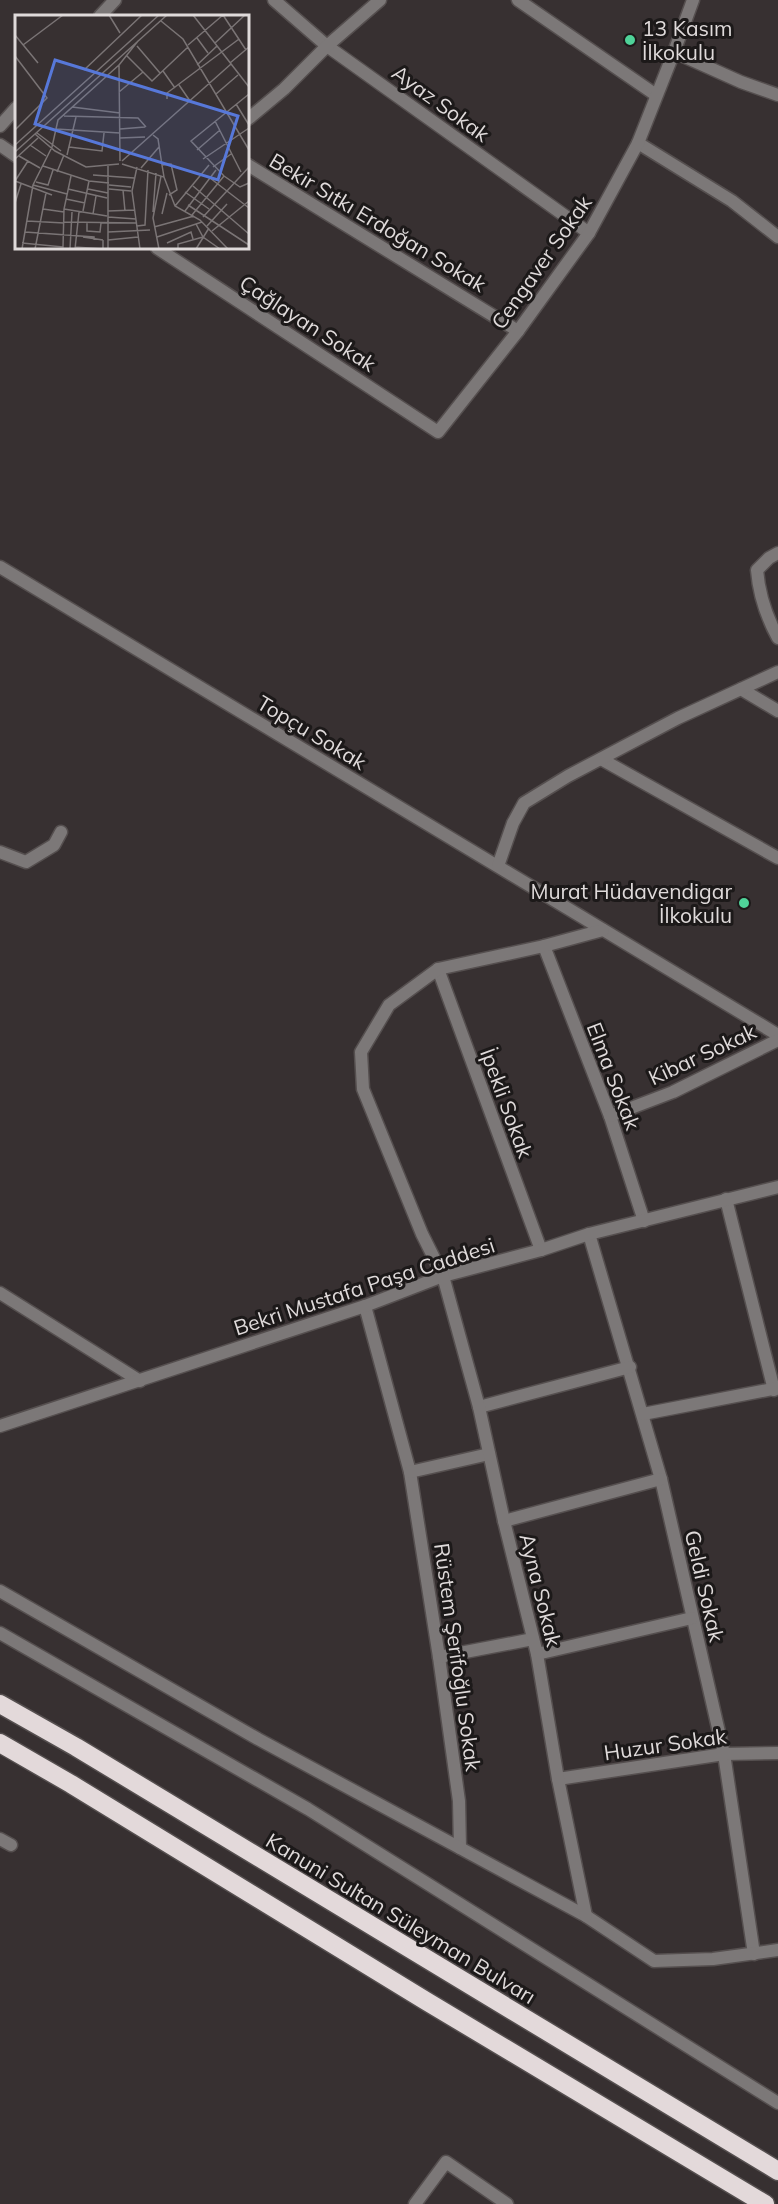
<svg xmlns="http://www.w3.org/2000/svg" width="778" height="2204" viewBox="0 0 778 2204" font-family="Mulish,sans-serif">
	<style>
		.lines { fill: none; stroke-linecap: round; stroke-linejoin: round }
		.street-casing { stroke: #554f4f; stroke-width: 15 }
		.highway-casing { stroke: #554f4f; stroke-width: 21 }
		.street { stroke: #7c7878; stroke-width: 12 }
		.highway { stroke: #e3d9da; stroke-width: 18 }
		.poi-dot { fill: #4fd399; stroke: #1c1919; stroke-width: 2 }
		.labels { text-anchor: middle; dominant-baseline: central; stroke-width: 6; stroke-linejoin: round; paint-order: stroke }
		.poi-label { font-size: 21px; fill: #dfdada; stroke: #1c1919; text-anchor: start }
		.street-label { font-size: 21px; fill: #dfdada; stroke: #1c1919 }
		.inset-road { fill: none; stroke: #7a7475; stroke-width: 1.5 }
		.view { fill: #5778d9; fill-opacity: 0.15; stroke: #5778d9; stroke-width: 3 }
		.inset-edge { fill: none; stroke: #dfdada; stroke-width: 3 }
	</style>
	<rect width="100%" height="100%" fill="#373031"/>
	<g class="lines">
		<defs>
			<g id="street">
				<path d="M 274,0 L 327,46 L 589,233"/>
				<path d="M 518,0 L 656,95"/>
				<path d="M 100,16 L 115,0"/>
				<path d="M 674,52 L 741,82 L 778,95"/>
				<path d="M 248,119 L 284,89 L 327,46 L 380,0"/>
				<path d="M 0,126 L 16,108"/>
				<path d="M 638,143 L 732,201 L 778,237"/>
				<path d="M 0,145 L 16,156"/>
				<path d="M 248,165 L 518,331"/>
				<path d="M 157,248 L 438,432 L 518,331 L 589,233 L 638,143 L 674,52 L 693,0"/>
				<path d="M 778,553 L 769,558 L 757,570 C 759,595 766,616 778,638"/>
				<path d="M 0,567 L 778,1035"/>
				<path d="M 741,689 L 778,711"/>
				<path d="M 601,759 L 778,858"/>
				<path d="M 0,852 L 26,862 L 54,845 L 61,832"/>
				<path d="M 498,866 L 513,823 L 524,803 L 568,776 L 678,718 L 778,672"/>
				<path d="M 544,946 L 610,1116 L 644,1221"/>
				<path d="M 438,969 L 541,1250"/>
				<path d="M 610,1116 L 673,1092 L 778,1040"/>
				<path d="M 726,1199 L 774,1390"/>
				<path d="M 589,1234 L 661,1479 L 724,1754 L 754,1954"/>
				<path d="M 0,1293 L 140,1381"/>
				<path d="M 365,1306 L 410,1472 L 439,1657 L 459,1801 L 460,1848"/>
				<path d="M 479,1407 L 630,1367"/>
				<path d="M 643,1414 L 778,1388"/>
				<path d="M 0,1426 L 365,1306 L 443,1276 L 541,1250 L 589,1234 L 778,1187"/>
				<path d="M 410,1472 L 489,1454"/>
				<path d="M 504,1521 L 661,1479"/>
				<path d="M 0,1591 L 258,1739 L 586,1916 L 654,1961 L 713,1959 L 778,1950"/>
				<path d="M 0,1633 L 308,1809 L 778,2103"/>
				<path d="M 537,1654 L 692,1618"/>
				<path d="M 439,1657 L 533,1639"/>
				<path d="M 558,1779 L 724,1754 L 778,1753"/>
				<path d="M 0,1839 L 11,1845"/>
				<path d="M 586,1916 L 558,1779 L 537,1654 L 504,1521 L 479,1407 L 443,1276 L 422,1234 L 363,1089 L 361,1052 L 389,1005 L 438,969 L 544,946 L 603,930"/>
				<path d="M 415,2204 L 446,2162 L 507,2204"/>
			</g>
			<g id="highway">
				<path d="M 0,1704 L 76,1747 L 778,2171"/>
				<path d="M 0,1743 L 71,1784 L 426,2001 L 765,2204"/>
			</g>
		</defs>
		<use href="#street" class="street-casing"/>
		<use href="#highway" class="highway-casing"/>
		<use href="#street" class="street"/>
		<use href="#highway" class="highway"/>
	</g>
	<g class="poi-dot">
		<circle cx="630" cy="40" r="6"/>
		<circle cx="744" cy="903" r="6"/>
	</g>
	<g class="labels">
		<g class="poi-label">
			<text x="642" y="28">13 Kasım<tspan x="642" dy="24">İlkokulu</tspan></text>
			<text x="732" y="891" text-anchor="end">Murat Hüdavendigar<tspan x="732" dy="24">İlkokulu</tspan></text>
		</g>
		<g class="street-label">
			<text transform="translate(441 103) rotate(36)">Ayaz Sokak</text>
			<text transform="translate(378 222) rotate(31)">Bekir Sıtkı Erdoğan Sokak</text>
			<text transform="translate(541 262) rotate(-55)">Cengaver Sokak</text>
			<text transform="translate(308 323) rotate(33)">Çağlayan Sokak</text>
			<text transform="translate(312 732) rotate(31)">Topçu Sokak</text>
			<text transform="translate(702 1054) rotate(-25)">Kibar Sokak</text>
			<text transform="translate(614 1076) rotate(69)">Elma Sokak</text>
			<text transform="translate(507 1103) rotate(70)">İpekli Sokak</text>
			<text transform="translate(364 1286) rotate(-18)">Bekri Mustafa Paşa Caddesi</text>
			<text transform="translate(705 1586) rotate(77)">Geldi Sokak</text>
			<text transform="translate(541 1590) rotate(76)">Ayna Sokak</text>
			<text transform="translate(458 1657) rotate(82)">Rüstem Şerifoğlu Sokak</text>
			<text transform="translate(665 1744) rotate(-8)">Huzur Sokak</text>
			<text transform="translate(401 1918) rotate(31)">Kanuni Sultan Süleyman Bulvarı</text>
		</g>
	</g>
	<g transform="translate(15 15)">
		<rect width="234" height="234" fill="#373031"/>
		<path class="inset-road" d="M 94,0 L 105,18M 178,0 L 234,72M 208,0 L 231,35M 146,6 L 168,24 L 234,135M 0,20 L 23,48M 182,23 L 193,38M 200,28 L 230,0M 8,30 L 48,0M 173,30 L 208,0M 122,31 L 145,58M 0,41 L 32,83 L 0,115M 112,41 L 137,66 L 173,32M 215,48 L 234,32M 182,50 L 202,31M 69,55 L 127,0M 148,56 L 160,73M 164,70 L 175,86M 104,77 L 128,57M 201,79 L 223,60M 234,79 L 176,126 L 209,161 L 225,172 L 234,168M 152,84 L 152,78 L 224,24M 221,89 L 234,110M 57,92 L 105,98M 49,101 L 123,103 L 131,112M 200,106 L 226,157M 41,114 L 105,118M 105,114 L 130,112M 22,118 L 46,136M 20,119 L 40,136 L 71,152 L 104,149M 138,120 L 143,124 L 147,150M 105,123 L 130,122M 0,130 L 144,0M 15,130 L 31,141M 54,132 L 87,136 L 89,118M 182,135 L 205,115M 0,137 L 152,0M 52,140 L 61,102M 4,141 L 25,153M 0,144 L 23,123M 188,144 L 234,113M 105,146 L 104,50 L 123,26M 107,146 L 216,49M 107,149 L 149,162 L 160,191 L 185,205 L 213,234M 28,151 L 74,166 L 94,168M 93,151 L 93,234M 122,152 L 117,176 L 125,234M 198,152 L 216,139M 126,153 L 144,132M 42,157 L 49,140M 78,160 L 119,163M 149,162 L 147,150 L 156,149 L 162,175 L 154,180M 195,163 L 234,193M 0,166 L 37,180M 0,166 L 13,146M 21,167 L 33,170 L 38,155M 18,170 L 52,179M 94,170 L 116,172M 178,171 L 234,219M 53,174 L 92,183M 73,174 L 93,178M 94,174 L 116,176M 108,175 L 110,196M 170,177 L 194,194M 51,184 L 70,188M 0,188 L 6,169M 173,190 L 234,230M 160,191 L 194,150M 28,194 L 49,197M 49,194 L 92,201M 68,196 L 74,166M 93,196 L 120,195M 170,196 L 201,155M 138,197 L 141,158M 78,199 L 81,181M 147,199 L 152,178M 177,200 L 209,161M 93,202 L 121,204M 188,202 L 234,152M 12,206 L 49,208M 49,207 L 122,208M 72,208 L 72,216 L 85,217 L 86,208M 181,209 L 188,222 L 205,234M 122,211 L 130,210 L 133,155M 192,211 L 212,189M 139,212 L 179,201M 197,216 L 234,186M 10,217 L 79,222 L 79,225M 93,217 L 135,215M 68,222 L 88,225M 142,222 L 187,207M 93,225 L 123,222M 7,228 L 48,232 L 49,194 L 56,161M 152,228 L 176,217 L 178,224M 60,232 L 88,234 L 88,225M 7,234 L 18,170 L 37,132 L 43,105 L 104,50M 20,234 L 31,178M 55,234 L 57,197M 60,234 L 64,197M 144,234 L 138,203 L 146,161M 163,234 L 163,229 L 188,222M 181,234 L 194,213"/>
		<path class="view" d="M 40,45 L 223,101 L 203,165 L 20,109 Z"/>
		<rect width="234" height="234" class="inset-edge"/>
	</g>
</svg>
